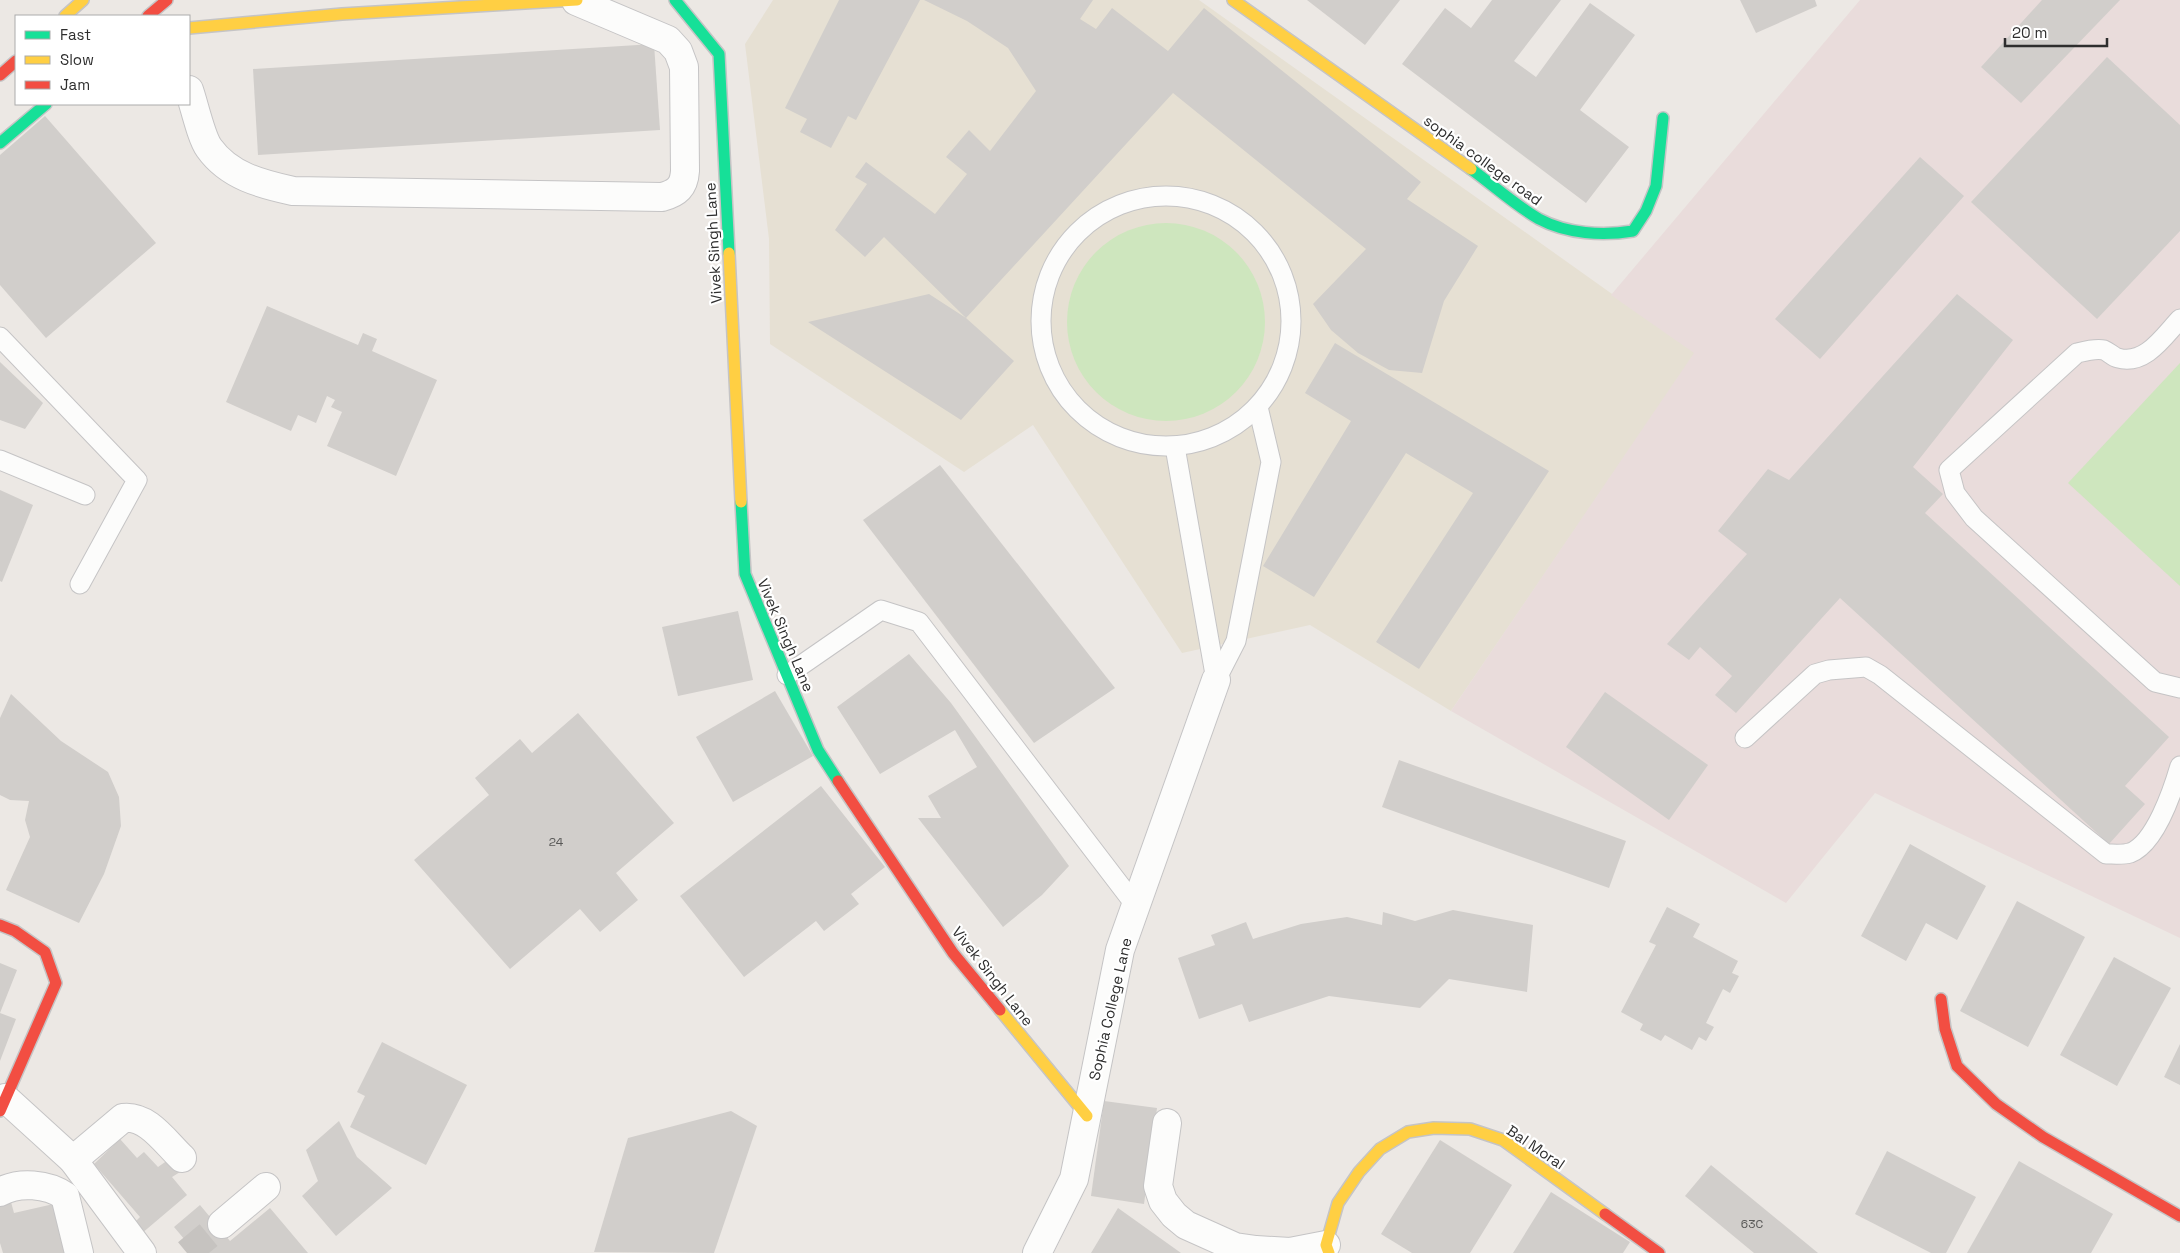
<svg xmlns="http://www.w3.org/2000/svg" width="2180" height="1253" viewBox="0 0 2180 1253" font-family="'Space Grotesk',sans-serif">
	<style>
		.education { fill: #e6e0d3 }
		.medical { fill: #e9dcdb }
		.green { fill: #cee6be }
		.building { fill: #d1cecb }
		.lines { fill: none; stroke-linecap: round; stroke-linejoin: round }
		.street-tunnel { stroke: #c6c3c0; stroke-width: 28; stroke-dasharray: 28 14; stroke-linecap: butt }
		.lane-casing { stroke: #c5c4c5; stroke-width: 21 }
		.street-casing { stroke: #c5c4c5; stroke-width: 30 }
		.fast-casing { stroke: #c5c4c5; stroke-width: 14 }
		.slow-casing { stroke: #c5c4c5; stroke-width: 14 }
		.jam-casing { stroke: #c5c4c5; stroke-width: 14 }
		.lane { stroke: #fcfcfb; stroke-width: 19 }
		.street { stroke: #fcfcfb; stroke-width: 28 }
		.fast { stroke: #16e098; stroke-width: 11 }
		.slow { stroke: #ffcf43; stroke-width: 11 }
		.jam { stroke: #f24e42; stroke-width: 11 }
		.labels { text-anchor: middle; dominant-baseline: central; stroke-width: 4.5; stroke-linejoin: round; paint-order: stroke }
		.number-label { font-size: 12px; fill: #585857 }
		.street-label { font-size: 15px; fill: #2e2e2e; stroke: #fff }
	</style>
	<rect width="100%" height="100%" fill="#ece8e4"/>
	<path class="education" d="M 773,0 L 1199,0 L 1695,353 L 1451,711 L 1310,625 L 1182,653 L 1033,425 L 964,472 L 770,344 L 769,239 L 745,44 Z"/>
	<path class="medical" d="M 1860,0 L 2180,0 L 2180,938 L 1875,793 L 1786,903 L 1451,711 L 1694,353 L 1611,295 Z"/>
	<g class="green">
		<circle cx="1166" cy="322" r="99"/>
		<path d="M 2180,363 L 2180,586 L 2068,483 Z"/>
	</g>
	<g class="building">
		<path d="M 839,0 L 920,0 L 856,120 L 848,116 L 831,148 L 800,132 L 807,119 L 785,108 Z"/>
		<path d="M 924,0 L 1093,0 L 1080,19 L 1096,29 L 1112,8 L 1168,51 L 1204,8 L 1421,182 L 1407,199 L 1478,246 L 1444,301 L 1422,373 L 1389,370 L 1358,353 L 1331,330 L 1313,304 L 1366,249 L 1173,93 L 966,318 L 1014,361 L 961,420 L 808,322 L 929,294 L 966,318 L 884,237 L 865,257 L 835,230 L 867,184 L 855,177 L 866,162 L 935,214 L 967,174 L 946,157 L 969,130 L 990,151 L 1036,91 L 1008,48 L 967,21 Z"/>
		<path d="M 1307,0 L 1400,0 L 1365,45 Z"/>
		<path d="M 1492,0 L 1561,0 L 1514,61 L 1536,77 L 1590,3 L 1635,35 L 1580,110 L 1629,147 L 1586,203 L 1402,64 L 1445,8 L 1471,28 Z"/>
		<path d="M 1740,0 L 1815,0 L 1817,6 L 1756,33 Z"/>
		<path d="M 2042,0 L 2120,0 L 2021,103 L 1981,67 Z"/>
		<path d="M 654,44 L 660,130 L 258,155 L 253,69 Z"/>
		<path d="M 2107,57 L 2180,125 L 2180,231 L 2097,319 L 1971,202 Z"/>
		<path d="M 45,116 L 156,243 L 46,338 L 0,285 L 0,155 Z"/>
		<path d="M 1920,157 L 1964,196 L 1820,359 L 1775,319 Z"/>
		<path d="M 1957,294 L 2013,340 L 1913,467 L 1943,494 L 1925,513 L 2169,737 L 2125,786 L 2145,804 L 2109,844 L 1840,598 L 1736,713 L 1715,695 L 1732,676 L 1700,647 L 1689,660 L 1667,644 L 1747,554 L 1718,531 L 1768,469 L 1789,480 Z"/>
		<path d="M 267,306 L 358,345 L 363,333 L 377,339 L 372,351 L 437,380 L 396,476 L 327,446 L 342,412 L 331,407 L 335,400 L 327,396 L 316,423 L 298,415 L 291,431 L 226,402 Z"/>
		<path d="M 1335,343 L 1549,471 L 1419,669 L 1376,642 L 1473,493 L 1406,453 L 1314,597 L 1263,566 L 1351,421 L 1305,393 Z"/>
		<path d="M 0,362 L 43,403 L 25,429 L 0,420 Z"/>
		<path d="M 940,465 L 1115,688 L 1034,743 L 863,520 Z"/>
		<path d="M 0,490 L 33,505 L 2,582 L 0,581 Z"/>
		<path d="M 738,611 L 753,680 L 678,696 L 662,627 Z"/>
		<path d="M 909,654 L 951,703 L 1069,866 L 1042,895 L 1003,927 L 918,818 L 941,818 L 928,796 L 977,767 L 955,730 L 880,774 L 837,707 Z"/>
		<path d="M 775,691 L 813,756 L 733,802 L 696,737 Z"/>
		<path d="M 1605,692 L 1708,765 L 1669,820 L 1566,747 Z"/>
		<path d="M 11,694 L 61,741 L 108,772 L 119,797 L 121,826 L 104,874 L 79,923 L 6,890 L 30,837 L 25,820 L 29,801 L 10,800 L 0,795 L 0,718 Z"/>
		<path d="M 578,713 L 674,823 L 616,873 L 638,900 L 600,932 L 580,909 L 510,969 L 414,860 L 489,795 L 475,778 L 520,739 L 532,753 Z"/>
		<path d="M 1399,760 L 1626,841 L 1609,888 L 1382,807 Z"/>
		<path d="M 821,786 L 885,867 L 851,894 L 859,904 L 824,931 L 816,921 L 744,977 L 680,896 Z"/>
		<path d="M 1910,844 L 1986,886 L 1957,940 L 1926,923 L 1906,961 L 1861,936 Z"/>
		<path d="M 2017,901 L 2085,937 L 2028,1047 L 1960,1011 Z"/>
		<path d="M 1667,907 L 1700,924 L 1693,937 L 1738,961 L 1732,973 L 1739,976 L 1730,993 L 1723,989 L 1706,1023 L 1714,1027 L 1706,1041 L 1699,1037 L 1692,1050 L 1665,1035 L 1661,1041 L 1640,1030 L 1643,1024 L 1621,1012 L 1656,945 L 1649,942 Z"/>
		<path d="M 1453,910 L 1533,925 L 1527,992 L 1449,979 L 1420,1008 L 1329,996 L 1249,1022 L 1242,1004 L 1199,1019 L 1178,958 L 1215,945 L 1211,935 L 1246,922 L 1253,939 L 1301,924 L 1347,917 L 1382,925 L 1383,912 L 1415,921 Z"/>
		<path d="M 2114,957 L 2171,988 L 2117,1086 L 2060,1055 Z"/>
		<path d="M 0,963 L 17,970 L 0,1013 L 16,1019 L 0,1061 Z"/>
		<path d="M 382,1042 L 467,1085 L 426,1165 L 350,1127 L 365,1096 L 357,1092 Z"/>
		<path d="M 2180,1044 L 2180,1085 L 2164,1077 Z"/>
		<path d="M 1104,1101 L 1157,1108 L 1144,1204 L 1091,1196 Z"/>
		<path d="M 731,1111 L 757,1126 L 714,1253 L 594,1252 L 628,1138 Z"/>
		<path d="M 339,1121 L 357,1157 L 392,1188 L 336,1236 L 302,1196 L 318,1181 L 306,1150 Z"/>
		<path d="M 120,1139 L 137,1158 L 144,1152 L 158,1167 L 168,1160 L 180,1172 L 172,1177 L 187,1195 L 141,1234 L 133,1224 L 140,1217 L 94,1164 Z"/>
		<path d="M 1440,1140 L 1512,1185 L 1470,1253 L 1412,1253 L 1381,1234 Z"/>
		<path d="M 1887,1151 L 1976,1197 L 1946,1253 L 1931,1253 L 1855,1214 Z"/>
		<path d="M 2019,1161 L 2113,1214 L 2091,1253 L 1967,1253 Z"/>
		<path d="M 1711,1165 L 1818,1253 L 1754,1253 L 1685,1196 Z"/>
		<path d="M 1551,1192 L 1630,1242 L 1623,1253 L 1513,1253 Z"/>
		<path d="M 11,1202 L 14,1213 L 58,1203 L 67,1253 L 3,1253 L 0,1243 L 0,1205 Z"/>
		<path d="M 200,1205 L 230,1241 L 270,1208 L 308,1253 L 196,1253 L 174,1227 Z"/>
		<path d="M 1118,1208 L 1181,1253 L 1091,1253 Z"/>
	</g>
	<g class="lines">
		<path class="street-tunnel" d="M 187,1253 L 222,1224"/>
		<defs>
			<g id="lane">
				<circle cx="1166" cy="321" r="125"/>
				<path d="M 2180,319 C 2164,336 2145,366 2118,358 C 2113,357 2109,352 2104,350 C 2096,348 2085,351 2077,353 L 1949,470 L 1955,493 L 1974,518 L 2155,682 L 2180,688"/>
				<path d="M 0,337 L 137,480 L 80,584"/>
				<path d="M 1175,447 L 1216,680"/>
				<path d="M 0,460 L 85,495"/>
				<path d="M 787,675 L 881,610 L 919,622 L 1136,906"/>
				<path d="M 1216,680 L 1236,641 L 1271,462 L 1258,407"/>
				<path d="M 1745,738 L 1815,674 L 1829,670 L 1866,667 L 1880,675 L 2106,854 C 2113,854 2123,855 2130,853 C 2155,844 2173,790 2180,766"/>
			</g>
			<g id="street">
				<path d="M 189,90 C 194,104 201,137 209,148 C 229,176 261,184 293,191 L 662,197 C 677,193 684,187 685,171 L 684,67 L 678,51 L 668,40 L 576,1"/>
				<path d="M 5,1098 L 73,1160 L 142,1253"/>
				<path d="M 1167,1123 L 1158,1186 L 1163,1201 L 1174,1215 L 1186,1225 L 1235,1247 L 1256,1250 L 1290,1252 L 1326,1245"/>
				<path d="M 73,1160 L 123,1118 C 148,1115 165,1142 182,1158"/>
				<path d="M 0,1192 C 19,1181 48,1184 65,1196 L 79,1253"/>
				<path d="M 222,1224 L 266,1187"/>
				<path d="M 1037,1253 L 1074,1179 L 1120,950 L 1216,680"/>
			</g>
			<g id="fast">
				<path d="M 675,0 L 719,54 L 729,253"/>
				<path d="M 0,143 L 46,104"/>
				<path d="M 1471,169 C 1493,185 1515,205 1539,219 C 1567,234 1603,236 1633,231 L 1646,211 L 1656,186 L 1663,118"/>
				<path d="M 741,502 L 745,574 L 818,750 L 838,781"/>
			</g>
			<g id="slow">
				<path d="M 1233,0 L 1471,169"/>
				<path d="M 65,16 L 83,0"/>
				<path d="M 189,28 L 342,14 L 577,0"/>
				<path d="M 729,253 L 741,502"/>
				<path d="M 1000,1010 L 1087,1116"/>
				<path d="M 1329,1253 L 1326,1245 L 1338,1203 L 1359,1172 L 1380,1149 L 1408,1132 L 1434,1128 L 1470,1129 L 1503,1140 L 1605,1214"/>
			</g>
			<g id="jam">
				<path d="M 148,16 L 167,0"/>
				<path d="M 0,75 L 16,61"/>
				<path d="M 838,781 L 953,953 L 1000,1010"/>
				<path d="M 0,925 L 15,931 L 45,952 L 56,983 L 0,1111"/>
				<path d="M 1941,999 L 1945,1029 L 1957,1066 L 1996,1104 L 2043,1137 L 2180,1216"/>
				<path d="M 1605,1214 L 1659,1253"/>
			</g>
		</defs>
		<use href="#lane" class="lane-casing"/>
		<use href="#street" class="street-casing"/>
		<use href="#fast" class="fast-casing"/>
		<use href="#slow" class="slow-casing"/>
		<use href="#jam" class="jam-casing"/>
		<use href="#lane" class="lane"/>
		<use href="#street" class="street"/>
		<use href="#fast" class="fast"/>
		<use href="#slow" class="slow"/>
		<use href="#jam" class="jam"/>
	</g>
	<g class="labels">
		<g class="number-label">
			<text x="556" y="842">24</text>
			<text x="1752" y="1224">63C</text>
		</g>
		<g class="street-label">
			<text transform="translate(1483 160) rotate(36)">sophia college road</text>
			<text transform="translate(713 243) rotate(-93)">Vivek Singh Lane</text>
			<text transform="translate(786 635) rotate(67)">Vivek Singh Lane</text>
			<text transform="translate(993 976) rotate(52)">Vivek Singh Lane</text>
			<text transform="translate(1110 1009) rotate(-77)">Sophia College Lane</text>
			<text transform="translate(1536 1147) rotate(34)">Bal Moral</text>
		</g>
	</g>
	<rect x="15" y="15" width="175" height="90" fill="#ffffff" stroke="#ababab"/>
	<rect x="25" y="31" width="25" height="8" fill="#16e098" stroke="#ababab"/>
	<text x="60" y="40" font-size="15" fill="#2e2e2e">Fast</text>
	<rect x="25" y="56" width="25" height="8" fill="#ffcf43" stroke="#ababab"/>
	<text x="60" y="65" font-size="15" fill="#2e2e2e">Slow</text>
	<rect x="25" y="81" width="25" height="8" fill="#f24e42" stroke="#ababab"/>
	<text x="60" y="90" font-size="15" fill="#2e2e2e">Jam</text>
	<path d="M2005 38v8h102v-8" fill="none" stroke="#2e2e2e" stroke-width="2.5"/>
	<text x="2012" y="38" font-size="15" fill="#2e2e2e" stroke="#ffffff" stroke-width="4" paint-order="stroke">20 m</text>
</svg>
